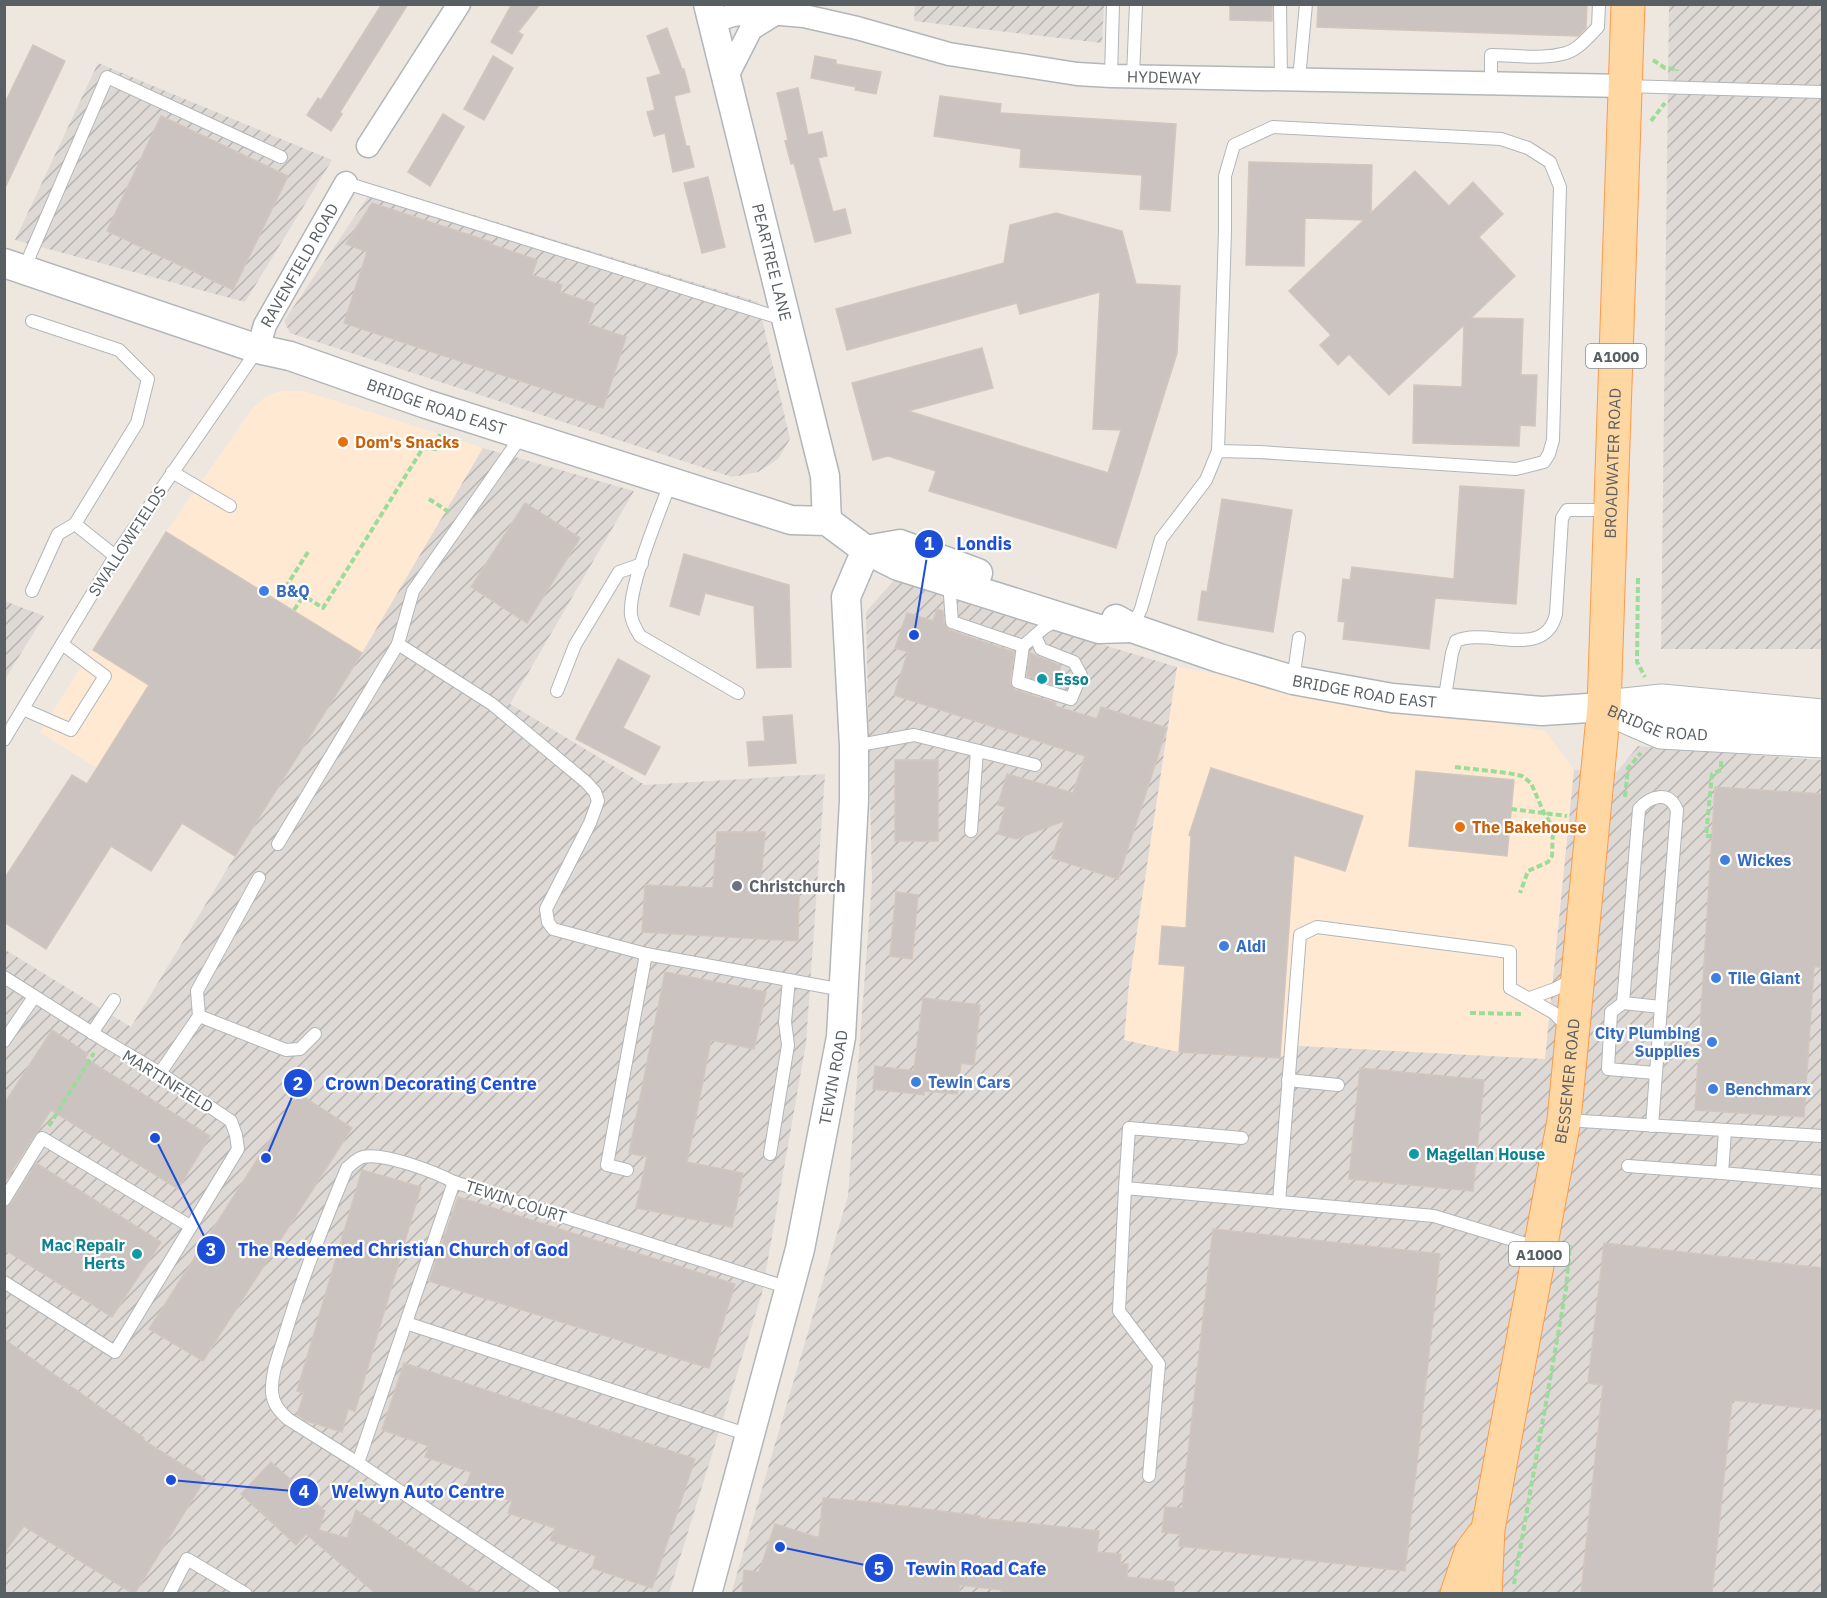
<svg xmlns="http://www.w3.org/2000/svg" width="1827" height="1598" viewBox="0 0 1827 1598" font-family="'IBM Plex Sans',sans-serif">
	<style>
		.commercial { fill: #ffe9d3 }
		.industrial { fill: url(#industrial-furrows) }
		.building { fill: #cbc3bf; stroke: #d3c6bd; stroke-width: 1.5 }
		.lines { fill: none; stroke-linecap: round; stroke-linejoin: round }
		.service-casing { stroke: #b1b6b9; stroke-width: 14 }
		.minor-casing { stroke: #b1b6b9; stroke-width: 25 }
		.tertiary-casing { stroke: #b1b6b9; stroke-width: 31 }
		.secondary-casing { stroke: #b0b7ba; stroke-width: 35 }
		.primary-casing { stroke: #ff9947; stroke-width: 35 }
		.path { stroke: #9bdc9a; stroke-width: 4; stroke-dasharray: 6 3; stroke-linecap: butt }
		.service { stroke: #fff; stroke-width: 12 }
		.minor { stroke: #fff; stroke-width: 22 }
		.tertiary { stroke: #fff; stroke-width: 28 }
		.secondary { stroke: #fff; stroke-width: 33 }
		.primary { stroke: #ffd7a3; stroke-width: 33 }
		.food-dot { fill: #e8710a; stroke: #fff; stroke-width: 2 }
		.shop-dot { fill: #3f7fe0; stroke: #fff; stroke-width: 2 }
		.culture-dot { fill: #0f9aa8; stroke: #fff; stroke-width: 2 }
		.worship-dot { fill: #6b7280; stroke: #fff; stroke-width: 2 }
		.labels { text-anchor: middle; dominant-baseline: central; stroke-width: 4.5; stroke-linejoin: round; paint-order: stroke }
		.shield { fill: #fff; stroke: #8b9092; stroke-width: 1.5 }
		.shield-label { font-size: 15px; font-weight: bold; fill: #596063 }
		.street-label { font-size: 16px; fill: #596063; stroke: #fff }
		.food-label { font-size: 16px; font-weight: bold; fill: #c56008; stroke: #fff; text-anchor: start }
		.shop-label { font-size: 16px; font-weight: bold; fill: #366cbe; stroke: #fff; text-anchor: start }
		.culture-label { font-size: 16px; font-weight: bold; fill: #0d838f; stroke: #fff; text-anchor: start }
		.worship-label { font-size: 16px; font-weight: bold; fill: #5b616d; stroke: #fff; text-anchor: start }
		.leader { fill: none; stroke: #1d4ed8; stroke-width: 2 }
		.callout-dot { fill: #1d4ed8; stroke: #fff; stroke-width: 2 }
		.mark-label { font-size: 18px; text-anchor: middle; font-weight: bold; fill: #fff }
		.callout-label { font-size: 18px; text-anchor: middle; font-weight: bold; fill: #1d4ed8; stroke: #fff; stroke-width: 4.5; stroke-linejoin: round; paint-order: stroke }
	</style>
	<defs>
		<pattern id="industrial-furrows" width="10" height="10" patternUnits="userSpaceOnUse" patternTransform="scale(1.5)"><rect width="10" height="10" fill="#ded9d5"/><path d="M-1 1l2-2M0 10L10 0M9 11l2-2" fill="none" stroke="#b7b3b0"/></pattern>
	</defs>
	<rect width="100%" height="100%" fill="#eee7e0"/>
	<g class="commercial">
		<path d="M 281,391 L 304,391 L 483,448 L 362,653 L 235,856 L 40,732 L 166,532 L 253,408 L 264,398 Z"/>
		<path d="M 1177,667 L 1545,731 L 1574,770 L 1545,1059 L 1300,1046 L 1280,1058 L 1179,1052 L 1124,1040 L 1129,985 Z"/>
	</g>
	<g class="industrial">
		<path d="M 915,5 L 1104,5 L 1102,43 L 914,21 Z"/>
		<path d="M 1669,5 L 1822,5 L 1822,649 L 1661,649 Z"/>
		<path d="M 98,63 L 332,160 L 245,302 L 15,240 Z"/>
		<path d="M 376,185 L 758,302 L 790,439 L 778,459 L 758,472 L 732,477 L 290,333 L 284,321 Z"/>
		<path d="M 483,448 L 634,491 L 510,704 L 645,785 L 825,774 L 806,1043 L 762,1293 L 669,1593 L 5,1593 L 4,949 L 131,1027 L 235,856 L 362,653 Z"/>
		<path d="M 895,579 L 951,599 L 1177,667 L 1129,984 L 1124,1040 L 1179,1052 L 1280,1058 L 1300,1046 L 1545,1059 L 1574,770 L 1617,772 L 1638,746 L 1822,760 L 1822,1593 L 731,1594 L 848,1196 L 872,882 L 866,612 Z"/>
		<path d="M 5,601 L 44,616 L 5,679 Z"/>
	</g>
	<g class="building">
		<path d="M 382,4 L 408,4 L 340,112 L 342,114 L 331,131 L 307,115 L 318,98 L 321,100 Z"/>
		<path d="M 512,4 L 540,4 L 518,32 L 523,35 L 512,54 L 491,42 Z"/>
		<path d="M 1230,4 L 1272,4 L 1272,21 L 1230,20 Z"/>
		<path d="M 1318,4 L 1587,4 L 1586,28 L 1578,36 L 1317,27 Z"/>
		<path d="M 667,28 L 682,69 L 684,69 L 690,92 L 674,96 L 686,146 L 689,146 L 694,167 L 673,172 L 665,133 L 654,136 L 647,112 L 655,110 L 647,78 L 661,74 L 647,36 Z"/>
		<path d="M 33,45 L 65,61 L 4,190 L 4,105 Z"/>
		<path d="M 493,56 L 513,68 L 484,120 L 464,109 Z"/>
		<path d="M 815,56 L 836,60 L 836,64 L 881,72 L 876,94 L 855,90 L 856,87 L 811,78 Z"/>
		<path d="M 798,88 L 808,135 L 822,132 L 827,156 L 818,158 L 833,212 L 845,209 L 851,233 L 815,242 L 794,163 L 791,164 L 785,141 L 788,140 L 777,93 Z"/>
		<path d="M 940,96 L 1001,104 L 1000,113 L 1176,124 L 1170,211 L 1140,209 L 1142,175 L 1020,167 L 1021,149 L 934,136 Z"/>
		<path d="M 443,114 L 464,127 L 430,186 L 408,172 Z"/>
		<path d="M 161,116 L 288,176 L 233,290 L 107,231 Z"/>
		<path d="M 1249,162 L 1372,165 L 1371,213 L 1415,171 L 1449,206 L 1473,182 L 1503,214 L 1479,237 L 1515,276 L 1471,318 L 1523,319 L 1521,375 L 1537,375 L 1535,426 L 1520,425 L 1519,446 L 1413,443 L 1414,385 L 1462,387 L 1464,325 L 1389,395 L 1349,354 L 1338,365 L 1320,345 L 1331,335 L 1289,291 L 1364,220 L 1305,218 L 1304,266 L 1246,265 Z"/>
		<path d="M 708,177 L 725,247 L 702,253 L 684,183 Z"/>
		<path d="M 372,203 L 491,242 L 490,244 L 537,260 L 532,275 L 562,285 L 560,292 L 595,304 L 588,324 L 626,337 L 603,408 L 344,323 L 367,252 L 346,244 Z"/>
		<path d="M 1056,213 L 1122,231 L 1136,284 L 1180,286 L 1177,353 L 1116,548 L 929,491 L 936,471 L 888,456 L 873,460 L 852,383 L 982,348 L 993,388 L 908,411 L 1108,473 L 1121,430 L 1093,429 L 1100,292 L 1020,314 L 1017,303 L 847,350 L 836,309 L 1004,263 L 1010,225 Z"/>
		<path d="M 1460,486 L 1524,490 L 1516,604 L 1435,598 L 1429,649 L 1343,639 L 1345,622 L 1338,621 L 1343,579 L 1350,580 L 1352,567 L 1454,579 Z"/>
		<path d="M 1222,499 L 1292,510 L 1273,632 L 1198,620 L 1202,591 L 1207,592 Z"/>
		<path d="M 525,503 L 580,538 L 527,623 L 471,587 Z"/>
		<path d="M 166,532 L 362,653 L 235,856 L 182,823 L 151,871 L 111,846 L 46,949 L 4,922 L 4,879 L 72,775 L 87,784 L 149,685 L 93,650 Z"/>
		<path d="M 684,554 L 789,585 L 791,667 L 757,668 L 754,606 L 705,593 L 699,615 L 670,606 Z"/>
		<path d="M 937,609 L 943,611 L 944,623 L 949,630 L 1014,652 L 1010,681 L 1015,690 L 1056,703 L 1055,706 L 1097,719 L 1101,707 L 1167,728 L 1118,879 L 1052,858 L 1064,821 L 1016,839 L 998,834 L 1005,807 L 998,805 L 1007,774 L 1073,793 L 1085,756 L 894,695 L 908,652 L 895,648 L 907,613 L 933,621 Z"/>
		<path d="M 1030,653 L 1061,666 L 1055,685 L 1027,676 Z"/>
		<path d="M 618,659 L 650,676 L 623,728 L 660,747 L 645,775 L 576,739 Z"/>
		<path d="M 792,715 L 796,763 L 749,766 L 747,742 L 765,741 L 763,717 Z"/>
		<rect x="895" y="760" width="43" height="81"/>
		<path d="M 1211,768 L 1363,816 L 1345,871 L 1294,855 L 1280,1058 L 1179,1052 L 1185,966 L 1159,964 L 1162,926 L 1186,928 L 1191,836 L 1189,835 Z"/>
		<path d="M 1416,771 L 1514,780 L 1507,856 L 1409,846 Z"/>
		<path d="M 1715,787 L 1822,794 L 1822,967 L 1814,967 L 1804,1117 L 1695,1110 Z"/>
		<path d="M 717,832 L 765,832 L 760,891 L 799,893 L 798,941 L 642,932 L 645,885 L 713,888 Z"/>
		<path d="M 896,892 L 918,895 L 912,959 L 890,956 Z"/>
		<path d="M 665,972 L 766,992 L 754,1049 L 711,1040 L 687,1162 L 743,1173 L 732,1227 L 636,1208 L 647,1157 L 629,1153 Z"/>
		<path d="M 923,998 L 980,1005 L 974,1065 L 961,1063 L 957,1094 L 924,1091 L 924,1095 L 873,1089 L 875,1066 L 914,1071 Z"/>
		<path d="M 52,1030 L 88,1054 L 85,1058 L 210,1136 L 178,1189 L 51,1110 L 4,1183 L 4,1104 Z"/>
		<path d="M 1360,1068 L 1484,1080 L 1473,1191 L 1349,1179 Z"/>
		<path d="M 299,1094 L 352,1128 L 203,1361 L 149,1329 Z"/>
		<path d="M 36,1163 L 161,1242 L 112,1317 L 4,1249 L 4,1208 L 11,1204 Z"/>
		<path d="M 362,1170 L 421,1187 L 355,1411 L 348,1409 L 342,1432 L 307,1421 L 297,1415 L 304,1393 L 297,1391 Z"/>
		<path d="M 458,1197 L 735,1284 L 709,1368 L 429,1281 Z"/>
		<path d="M 1213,1229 L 1440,1254 L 1405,1571 L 1179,1546 L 1180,1534 L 1162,1532 L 1165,1507 L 1182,1508 Z"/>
		<path d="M 1604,1243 L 1822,1268 L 1822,1410 L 1732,1400 L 1712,1593 L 1581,1593 L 1603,1385 L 1588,1383 Z"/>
		<path d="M 4,1339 L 144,1438 L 143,1440 L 205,1479 L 135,1593 L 132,1593 L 24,1526 L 4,1553 Z"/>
		<path d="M 404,1363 L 695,1459 L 652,1588 L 592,1568 L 596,1556 L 550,1540 L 555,1528 L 508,1513 L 512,1501 L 466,1486 L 471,1472 L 425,1457 L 429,1446 L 382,1430 Z"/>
		<path d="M 271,1462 L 325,1511 L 319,1530 L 347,1538 L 356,1510 L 478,1593 L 375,1593 L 306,1534 L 296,1545 L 241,1494 Z"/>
		<path d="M 823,1498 L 869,1502 L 980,1516 L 980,1518 L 1099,1531 L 1097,1552 L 1121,1554 L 1120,1564 L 1128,1564 L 1127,1577 L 1174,1582 L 1174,1593 L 1001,1593 L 1001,1590 L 960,1585 L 959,1593 L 742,1593 L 744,1570 L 759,1572 L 775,1524 L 819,1538 Z"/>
	</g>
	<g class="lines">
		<defs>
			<g id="service">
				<path d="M 1280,4 L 1281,79"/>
				<path d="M 1111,76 L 1113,4"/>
				<path d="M 1133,76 L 1136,4"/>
				<path d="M 1299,79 L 1306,4"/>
				<path d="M 1491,84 L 1491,55 C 1514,55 1543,60 1566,53 C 1579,49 1589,36 1598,27 L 1599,4"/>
				<path d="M 1626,86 L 1822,92"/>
				<path d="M 346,183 L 786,320"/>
				<path d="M 24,269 L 107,77 L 281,157"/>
				<path d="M 32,321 L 119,350 L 148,379 L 137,423 L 75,524 L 115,556"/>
				<path d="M 172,472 L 230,506"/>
				<path d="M 671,481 C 660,511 628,587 631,615 C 632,623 636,629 640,636 L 738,693"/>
				<path d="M 949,582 L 952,622 L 1023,646 L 1045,627 L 1058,620"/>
				<path d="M 32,591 L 58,534 L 75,524"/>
				<path d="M 1132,628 L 1141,609 L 1161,539 L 1206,480 L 1218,451 L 1225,231 L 1225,176 L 1234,145 L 1273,127 L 1501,139 L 1528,148 L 1550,162 L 1560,187 L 1553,440 L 1549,454 L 1544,462 L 1516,469 L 1259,452 L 1218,451"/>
				<path d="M 398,644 L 492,704 L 586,782 L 595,792 L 598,801 L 590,823 L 546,909 L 548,922 L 553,929 L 646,954 L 843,990"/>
				<path d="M 1023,646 L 1018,682 L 1071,699 L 1081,675 L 1074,662 L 1041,649 L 1035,636"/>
				<path d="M 1293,680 L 1299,638"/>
				<path d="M 557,691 L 575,645 L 619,572 L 642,564"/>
				<path d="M 1444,702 L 1452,653 L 1456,641 C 1488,627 1545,661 1556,614 L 1562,518 L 1567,510 L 1609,510"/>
				<path d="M 23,709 L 71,730 L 105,676 L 62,644"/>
				<path d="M 4,740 L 115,556 L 258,349"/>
				<path d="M 854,746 L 914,735 L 1035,765"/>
				<path d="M 971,831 L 977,751"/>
				<path d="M 278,844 L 398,644 L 413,591 L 522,435"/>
				<path d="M 4,977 L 102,1039 L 160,1073 L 231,1121 L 236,1135 L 238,1149 L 115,1352 L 4,1282"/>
				<path d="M 1530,998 L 1555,989 L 1575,978"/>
				<path d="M 1623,1003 L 1639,809 C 1650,796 1669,790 1677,810 L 1661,1007"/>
				<path d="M 199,1016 L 286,1050 L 300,1049 L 315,1034"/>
				<path d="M 92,1033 L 114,1000"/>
				<path d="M 4,1041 L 34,997"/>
				<path d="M 160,1073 L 199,1016 L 197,991 L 259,878"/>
				<path d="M 1288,1080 L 1338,1085"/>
				<path d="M 1565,1120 L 1822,1136"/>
				<path d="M 1652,1126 L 1661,1007 L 1623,1003 L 1611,1012 L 1608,1069 L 1655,1073"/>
				<path d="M 1725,1131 L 1722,1173 L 1822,1182"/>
				<path d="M 770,1154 L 788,1045 L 785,1022 L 789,980"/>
				<path d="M 1628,1166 L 1722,1173"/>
				<path d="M 627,1170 L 607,1165 L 646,954"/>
				<path d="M 1125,1188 L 1129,1128 L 1242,1138"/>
				<path d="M 4,1200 L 42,1138 L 190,1226"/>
				<path d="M 1279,1202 L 1300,935 L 1317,927 L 1510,952 L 1510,988 L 1554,1013 L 1568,1027"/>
				<path d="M 406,1323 L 749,1435"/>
				<path d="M 358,1463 L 288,1419 C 279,1411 273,1404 272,1392 C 271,1373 279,1355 284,1338 C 301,1280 324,1224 347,1168 C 352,1164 356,1159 363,1157 C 383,1152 435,1172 454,1182"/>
				<path d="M 1149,1476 L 1159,1364 L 1119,1311 L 1125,1188 L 1434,1216 L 1539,1248"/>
				<path d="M 169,1594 L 187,1559 L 246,1594"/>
				<path d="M 554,1594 L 358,1463 L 454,1182 L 789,1288"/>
			</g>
			<g id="minor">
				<path id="s1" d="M 712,22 L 733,15 L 755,12 L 804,16 L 857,28 L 949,54 L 1077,74 L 1111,76 L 1626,86"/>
				<path d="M 726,78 L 751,29 L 775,14"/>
				<path d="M 368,146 L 459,4"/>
				<path id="s2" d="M 258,349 L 265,325 L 346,183"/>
			</g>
			<g id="tertiary">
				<path id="s3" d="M 708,4 L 825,476 L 827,521"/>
				<path id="s4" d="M 4,263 L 258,349 L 290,356 L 426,404 L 791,520 L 827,521 L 866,550 L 898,566 L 1099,629 L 1132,628"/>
				<path d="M 866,550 L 900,544 L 978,573"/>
				<path id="s5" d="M 1116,619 L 1132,628 L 1219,658 L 1293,680 L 1392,698 L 1542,711 L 1604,707"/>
				<path id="s6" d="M 707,1594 L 800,1249 L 841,1037 L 854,801 L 854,746 L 846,597 L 866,550"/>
			</g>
			<g id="secondary">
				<path id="s7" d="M 1604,707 L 1661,732 L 1822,741"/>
				<path d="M 1606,707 L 1662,701 L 1822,716"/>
			</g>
			<g id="primary">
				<path d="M 1457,1594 L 1471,1552 L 1482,1537"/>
				<path id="s8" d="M 1485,1594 L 1488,1529 L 1564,1120 L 1604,707 L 1628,4"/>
			</g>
		</defs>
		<use href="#service" class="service-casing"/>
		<use href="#minor" class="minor-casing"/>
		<use href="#tertiary" class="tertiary-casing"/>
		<use href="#secondary" class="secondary-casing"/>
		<use href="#primary" class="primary-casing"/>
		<g class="path">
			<path d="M 1653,60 L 1665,68 L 1677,69 L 1677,71"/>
			<path d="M 1651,121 L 1665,103"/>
			<path d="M 429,499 L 449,512"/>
			<path d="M 308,552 L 287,585 L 323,608 L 423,448 L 436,449 L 440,434"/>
			<path d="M 1638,578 L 1637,662 L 1645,677"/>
			<path d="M 294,610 L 304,595"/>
			<path d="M 1455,767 L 1508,773 L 1522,776 L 1531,783 L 1544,813 L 1553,827 L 1552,856 L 1548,862 L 1528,871 L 1520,893"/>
			<path d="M 1625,797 L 1628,768 L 1641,753"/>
			<path d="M 1511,809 L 1567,816"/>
			<path d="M 1712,836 L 1706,836 L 1712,774 L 1721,770 L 1721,761"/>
			<path d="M 1470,1013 L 1522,1014"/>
			<path d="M 49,1126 L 94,1053"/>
			<path d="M 1514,1584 L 1566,1289 L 1570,1245"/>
		</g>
		<use href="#service" class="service"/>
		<use href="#minor" class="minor"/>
		<use href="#tertiary" class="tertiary"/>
		<use href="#secondary" class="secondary"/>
		<use href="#primary" class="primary"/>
	</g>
	<g class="food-dot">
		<circle cx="343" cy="442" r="6"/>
		<circle cx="1460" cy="827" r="6"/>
	</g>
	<g class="shop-dot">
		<circle cx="264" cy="591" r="6"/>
		<circle cx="1725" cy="860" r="6"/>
		<circle cx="1224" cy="946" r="6"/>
		<circle cx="1716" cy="978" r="6"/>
		<circle cx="1712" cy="1042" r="6"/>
		<circle cx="916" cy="1082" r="6"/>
		<circle cx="1713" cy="1089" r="6"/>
	</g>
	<g class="culture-dot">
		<circle cx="1042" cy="679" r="6"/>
		<circle cx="1414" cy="1154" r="6"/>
		<circle cx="137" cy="1254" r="6"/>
	</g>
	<circle class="worship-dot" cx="737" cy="886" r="6"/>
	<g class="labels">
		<g class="shield">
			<rect x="1586" y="344" width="60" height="24" rx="4.5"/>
			<rect x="1509" y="1242" width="60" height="24" rx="4.5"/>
		</g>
		<g class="shield-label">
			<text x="1616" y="356">A1000</text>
			<text x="1539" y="1254">A1000</text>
		</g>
		<g class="street-label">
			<text stroke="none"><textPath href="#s1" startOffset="460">HYDEWAY</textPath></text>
			<text stroke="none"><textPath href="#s3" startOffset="266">PEARTREE LANE</textPath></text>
			<text stroke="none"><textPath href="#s2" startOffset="94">RAVENFIELD ROAD</textPath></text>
			<text stroke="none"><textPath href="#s4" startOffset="456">BRIDGE ROAD EAST</textPath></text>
			<text stroke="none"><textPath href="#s8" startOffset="1140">BROADWATER ROAD</textPath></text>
			<text transform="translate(127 541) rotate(-57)">SWALLOWFIELDS</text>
			<text stroke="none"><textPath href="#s5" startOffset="260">BRIDGE ROAD EAST</textPath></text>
			<text stroke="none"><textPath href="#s7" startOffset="57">BRIDGE ROAD</textPath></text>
			<text stroke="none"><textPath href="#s6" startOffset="532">TEWIN ROAD</textPath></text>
			<text transform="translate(168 1081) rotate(32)">MARTINFIELD</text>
			<text stroke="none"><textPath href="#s8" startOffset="520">BESSEMER ROAD</textPath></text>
			<text transform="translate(516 1201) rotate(18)">TEWIN COURT</text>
		</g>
		<g class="food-label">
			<text x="355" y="442">Dom's Snacks</text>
			<text x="1472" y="827">The Bakehouse</text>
		</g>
		<g class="shop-label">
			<text x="276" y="591">B&amp;Q</text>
			<text x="1737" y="860">Wickes</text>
			<text x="1236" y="946">Aldi</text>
			<text x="1728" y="978">Tile Giant</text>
			<text x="1700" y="1033" text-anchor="end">City Plumbing<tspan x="1700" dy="18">Supplies</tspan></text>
			<text x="928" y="1082">Tewin Cars</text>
			<text x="1725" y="1089">Benchmarx</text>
		</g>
		<g class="culture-label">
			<text x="1054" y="679">Esso</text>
			<text x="1426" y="1154">Magellan House</text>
			<text x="125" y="1245" text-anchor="end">Mac Repair<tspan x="125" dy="18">Herts</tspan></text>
		</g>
		<g class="worship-label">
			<text x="749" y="886">Christchurch</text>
		</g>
	</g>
	<path class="leader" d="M914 635L929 544M266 1158L298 1083M155 1138L211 1250M171 1480L304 1492M780 1547L879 1568"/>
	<g class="callout-dot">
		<circle cx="914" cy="635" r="6"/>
		<circle cx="266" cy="1158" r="6"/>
		<circle cx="155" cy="1138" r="6"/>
		<circle cx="171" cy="1480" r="6"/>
		<circle cx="780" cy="1547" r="6"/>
		<circle cx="929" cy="544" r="15"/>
		<circle cx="298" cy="1083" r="15"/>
		<circle cx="211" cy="1250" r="15"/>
		<circle cx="304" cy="1492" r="15"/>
		<circle cx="879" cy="1568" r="15"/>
	</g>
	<g class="mark-label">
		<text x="929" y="550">1</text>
		<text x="298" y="1090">2</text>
		<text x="211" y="1256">3</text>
		<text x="304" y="1498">4</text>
		<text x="879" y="1575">5</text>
	</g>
	<g class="callout-label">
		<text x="984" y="550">Londis</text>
		<text x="431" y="1090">Crown Decorating Centre</text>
		<text x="403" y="1256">The Redeemed Christian Church of God</text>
		<text x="418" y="1498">Welwyn Auto Centre</text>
		<text x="976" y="1575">Tewin Road Cafe</text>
	</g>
	<rect width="1827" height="1598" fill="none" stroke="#596063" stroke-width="12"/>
</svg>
